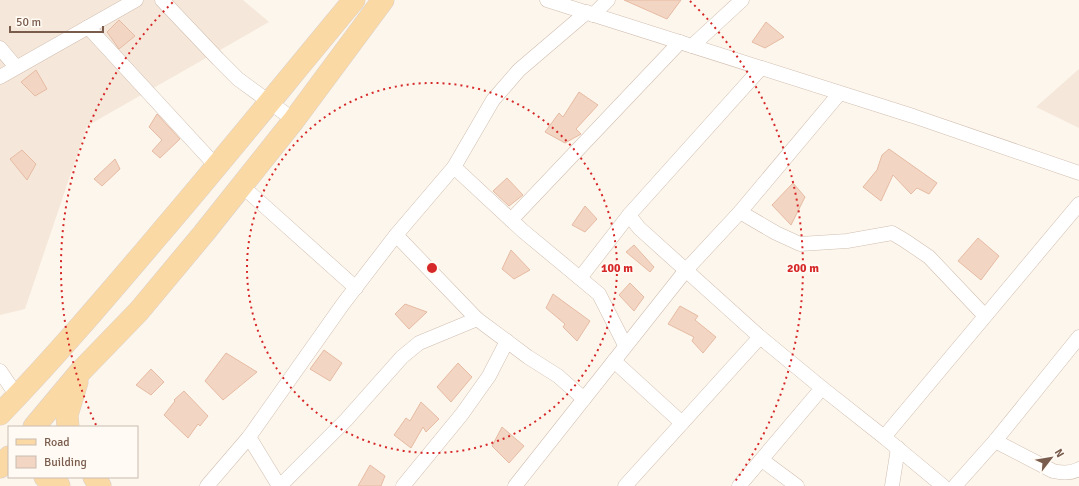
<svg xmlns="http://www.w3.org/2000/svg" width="1079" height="486" viewBox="0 0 1079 486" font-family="Signika,sans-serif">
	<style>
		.residential { fill: #f5e8da }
		.building { fill: #f3d5c3; stroke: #e6bba3 }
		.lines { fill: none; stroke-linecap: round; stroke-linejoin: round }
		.minor-casing { stroke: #d1beb0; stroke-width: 15 }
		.primary-casing { stroke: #dad1cd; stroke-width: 23 }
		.minor { stroke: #fff; stroke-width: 14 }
		.primary { stroke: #fbd9a5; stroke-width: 22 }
		.ring { fill: none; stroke: #d62828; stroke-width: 2; stroke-dasharray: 2 4 }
		.centre { fill: #d62828; stroke: #fffaf3; stroke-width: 2 }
		.ring-label { font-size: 12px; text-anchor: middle; font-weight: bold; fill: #d62828; stroke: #fffaf3; stroke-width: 4; stroke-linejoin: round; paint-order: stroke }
	</style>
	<rect width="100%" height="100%" fill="#fdf6ec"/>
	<g class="residential">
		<path d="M 0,0 L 243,0 L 269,22 L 87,126 L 25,309 L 0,315 Z"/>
		<path d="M 1079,69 L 1079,128 L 1036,107 Z"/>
	</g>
	<g class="building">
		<path d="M 624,0 L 681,0 L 667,19 Z"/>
		<path d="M 119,20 L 135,36 L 119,49 L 107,32 Z"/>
		<path d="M 766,22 L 784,37 L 765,48 L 752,42 Z"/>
		<path d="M 36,70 L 47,89 L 35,96 L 21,82 Z"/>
		<path d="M 579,92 L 598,105 L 576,129 L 581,134 L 565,143 L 545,132 L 559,113 L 563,117 Z"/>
		<path d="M 157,114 L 180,139 L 160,158 L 152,151 L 162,140 L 149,127 Z"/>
		<path d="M 889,149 L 937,183 L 929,194 L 917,188 L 911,194 L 893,175 L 881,201 L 863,187 L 877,170 L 882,155 Z"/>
		<path d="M 22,150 L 36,164 L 27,180 L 10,159 Z"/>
		<path d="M 115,159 L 120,169 L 102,186 L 94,179 Z"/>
		<path d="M 507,178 L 523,195 L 509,206 L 493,191 Z"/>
		<path d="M 793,183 L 805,197 L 791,225 L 772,205 Z"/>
		<path d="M 585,206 L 597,219 L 585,232 L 572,225 Z"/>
		<path d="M 978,238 L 999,256 L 981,280 L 958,261 Z"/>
		<path d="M 634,245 L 654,267 L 650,272 L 626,252 Z"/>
		<path d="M 511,250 L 530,270 L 514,279 L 502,269 Z"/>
		<path d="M 630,283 L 644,297 L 634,311 L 619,295 Z"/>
		<path d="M 553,294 L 590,321 L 577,341 L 563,327 L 565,324 L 546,308 Z"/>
		<path d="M 405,304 L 427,312 L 409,329 L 395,314 Z"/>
		<path d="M 680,306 L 698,316 L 695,320 L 716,337 L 703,353 L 692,341 L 694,337 L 668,324 Z"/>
		<path d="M 324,350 L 342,363 L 330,381 L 310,369 Z"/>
		<path d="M 226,353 L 257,372 L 223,400 L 205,381 Z"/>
		<path d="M 458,363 L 472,377 L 451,402 L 437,387 Z"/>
		<path d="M 151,369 L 164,382 L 151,395 L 136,385 Z"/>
		<path d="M 184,391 L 208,416 L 200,426 L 198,424 L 188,438 L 164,415 L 175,401 L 174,400 Z"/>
		<path d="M 421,402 L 439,419 L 426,432 L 423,427 L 411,448 L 394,435 L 406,418 L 410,421 Z"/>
		<path d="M 502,427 L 524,446 L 509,463 L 492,446 Z"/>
		<path d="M 370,465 L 385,476 L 381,486 L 358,486 Z"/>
	</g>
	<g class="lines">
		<defs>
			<g id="minor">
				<path d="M 162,0 L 218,59 L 238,79 L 294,120"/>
				<path d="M 547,0 L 913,116 L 1079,173"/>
				<path d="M 593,15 L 608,0"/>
				<path d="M 88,27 L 217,167"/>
				<path d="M 692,46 L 742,0"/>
				<path d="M 0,48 L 16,67"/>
				<path d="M 0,77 L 136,0"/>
				<path d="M 454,167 L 523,231 L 599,294 L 625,345"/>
				<path d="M 242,186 L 356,288"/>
				<path d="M 740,212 L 776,233 L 800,244 L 847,241 L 892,233 L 904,240 L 929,257 L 985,316"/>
				<path d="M 629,215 L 639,228 L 760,337 L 822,388 L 884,437 L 943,486"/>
				<path d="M 511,220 L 680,42"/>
				<path d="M 396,235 L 477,319 L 528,357 L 558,376 L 584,399"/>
				<path d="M 580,278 L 629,215 L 761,68"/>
				<path d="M 614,361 L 682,423"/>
				<path d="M 0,371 L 17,396"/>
				<path d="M 249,437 L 279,486"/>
				<path d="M 884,437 L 1079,204"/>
				<path d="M 995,441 L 1053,471 C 1062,473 1071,474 1079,469"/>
				<path d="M 762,460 L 797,486"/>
				<path d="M 207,486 L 249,437 L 343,304 L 396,235 L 454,167 L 493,100 L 519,70 L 587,12"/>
				<path d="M 280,486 L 346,420 L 402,357 L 419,343 L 477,319"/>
				<path d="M 403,486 L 462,414 L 489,376 L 507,341"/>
				<path d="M 515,486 L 686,270 L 740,212 L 839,94"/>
				<path d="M 625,486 L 760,337"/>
				<path d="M 739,486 L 822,388"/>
				<path d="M 892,486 L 898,448"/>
				<path d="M 955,486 L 995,441 L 1079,337"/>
			</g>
			<g id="primary">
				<path d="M 0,414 C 61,351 117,284 174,217 C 235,145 294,72 354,0"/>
				<path d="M 34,427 L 80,372 L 139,311 L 204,233 L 294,120 L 383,0"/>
				<path d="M 68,427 L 67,415 L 77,382"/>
				<path d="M 0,467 L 9,457"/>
				<path d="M 45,477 L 59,486"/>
				<path d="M 94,477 L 100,486"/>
			</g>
		</defs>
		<use href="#minor" class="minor-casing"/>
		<use href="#primary" class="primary-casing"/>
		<use href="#minor" class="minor"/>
		<use href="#primary" class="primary"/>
	</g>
	<g class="ring">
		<circle cx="432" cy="268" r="185"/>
		<path d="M96 425A371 371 0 0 1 174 1M690 1A371 371 0 0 1 734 483"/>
	</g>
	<circle cx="432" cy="268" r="6" class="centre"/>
	<g class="ring-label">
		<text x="617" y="272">100 m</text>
		<text x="803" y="272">200 m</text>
	</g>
	<rect x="8" y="426" width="130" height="52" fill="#fffaf3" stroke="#cabbb1"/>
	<rect x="16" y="439" width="20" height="6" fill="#fbd9a5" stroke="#cabbb1"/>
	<text x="44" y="446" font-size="12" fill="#7a5c4d">Road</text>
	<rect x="16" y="456" width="20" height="12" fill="#f3d5c3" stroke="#cabbb1"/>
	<text x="44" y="466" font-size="12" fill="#7a5c4d">Building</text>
	<g transform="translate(1051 458) rotate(59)" stroke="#fffaf3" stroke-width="3" paint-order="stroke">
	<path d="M0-3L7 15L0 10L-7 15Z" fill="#7a5c4d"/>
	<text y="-6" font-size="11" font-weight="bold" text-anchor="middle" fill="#7a5c4d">N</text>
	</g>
	<path d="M10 26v6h93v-6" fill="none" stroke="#7a5c4d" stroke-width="2"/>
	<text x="16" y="26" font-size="12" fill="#7a5c4d" stroke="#fffaf3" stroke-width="3" paint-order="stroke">50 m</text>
</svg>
